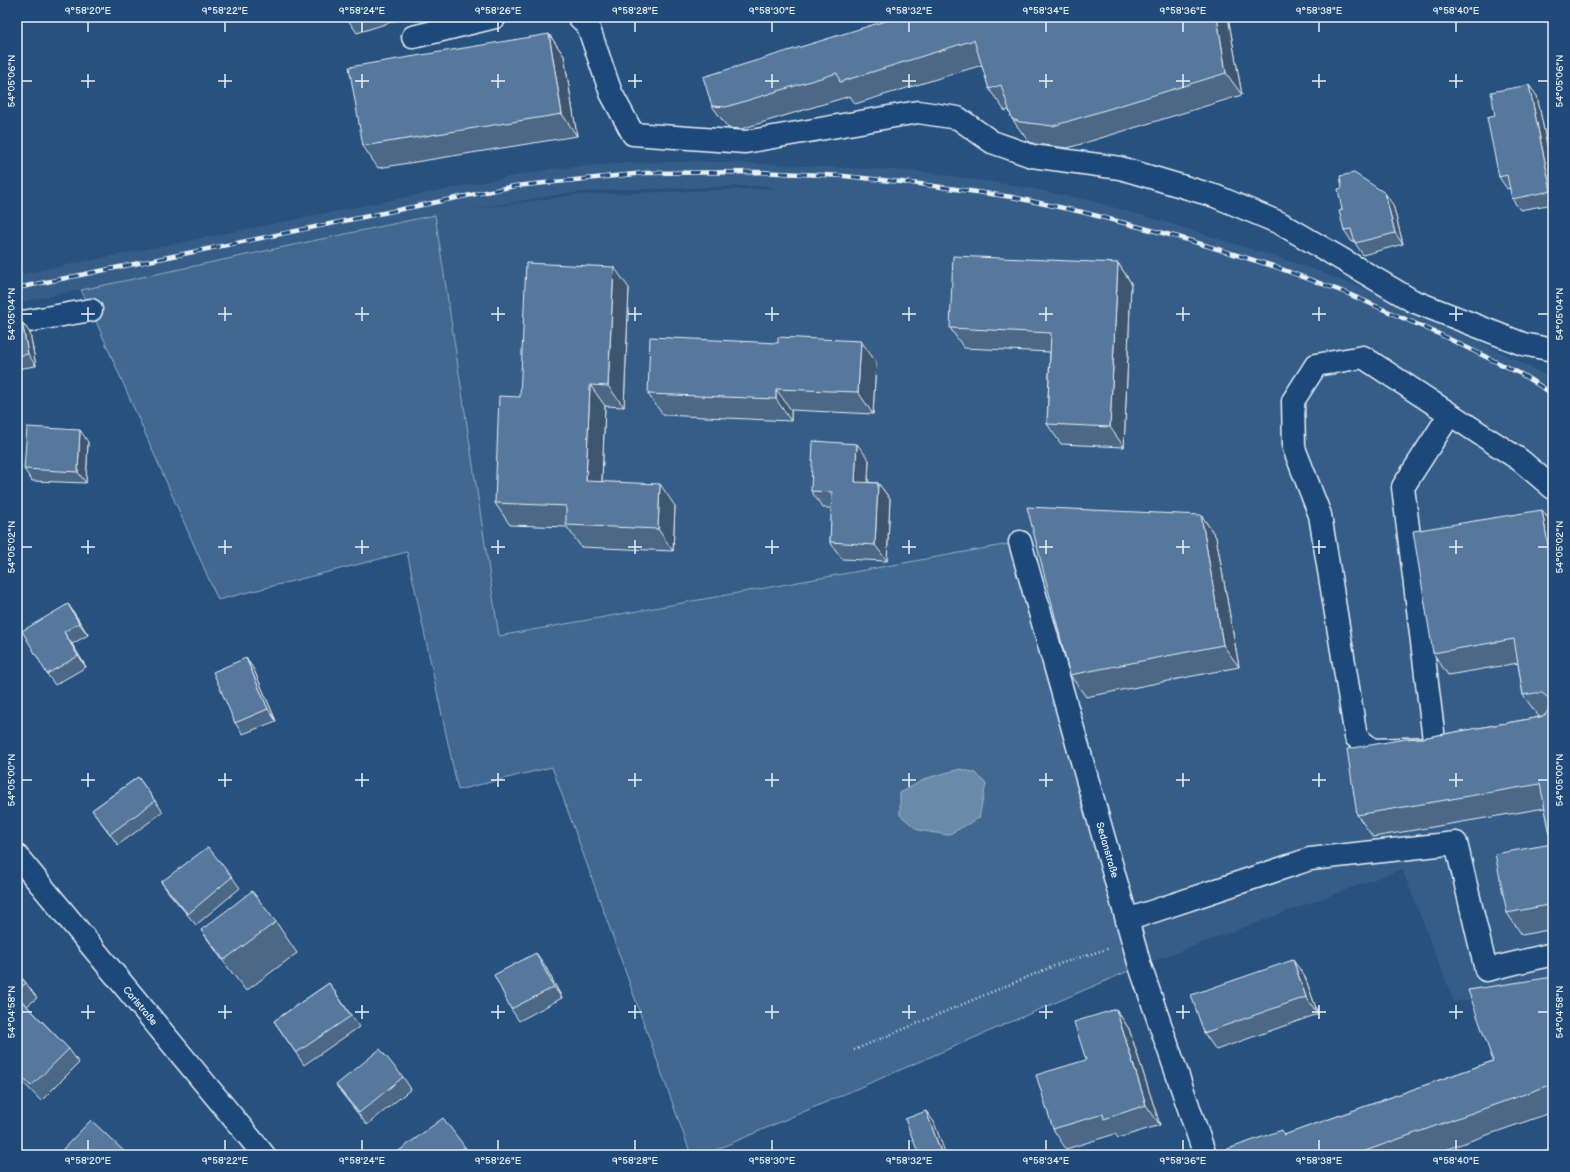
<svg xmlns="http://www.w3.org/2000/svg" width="1570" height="1172" viewBox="0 0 1570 1172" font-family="'Balsamiq Sans',sans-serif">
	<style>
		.built { fill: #355d88; fill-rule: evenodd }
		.green { fill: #436891; stroke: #96acc4 }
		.water { fill: #6b8aaa; stroke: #9db3c9 }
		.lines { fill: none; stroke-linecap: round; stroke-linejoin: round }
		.minor-casing { stroke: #e8f1f8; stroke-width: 25 }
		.path { stroke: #e8f1f8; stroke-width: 2.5; stroke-dasharray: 1 3; stroke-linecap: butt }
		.minor { stroke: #1f4a7a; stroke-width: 22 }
		.rail-casing { stroke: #e8f1f8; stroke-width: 4.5 }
		.rail { stroke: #1f4a7a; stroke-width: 3; stroke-dasharray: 9; stroke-linecap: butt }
		.wall { fill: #4b6787; stroke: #e8f1f8 }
		.shaded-wall { fill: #3d546e; stroke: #e8f1f8 }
		.building { fill: #57789d; stroke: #e8f1f8 }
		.ticks { fill: none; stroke: #e8f1f8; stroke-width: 1.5 }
		.labels { text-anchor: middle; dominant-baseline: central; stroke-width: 3; stroke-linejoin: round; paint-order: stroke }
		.street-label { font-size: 10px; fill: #e8f1f8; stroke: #1f4a7a }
		.neatline { fill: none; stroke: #e8f1f8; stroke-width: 1.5 }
		.ticks-label { font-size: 10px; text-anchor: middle; fill: #e8f1f8 }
	</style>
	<rect width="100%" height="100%" fill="#27517f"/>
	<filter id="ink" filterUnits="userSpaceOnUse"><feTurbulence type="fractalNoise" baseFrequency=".025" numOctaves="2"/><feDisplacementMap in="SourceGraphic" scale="8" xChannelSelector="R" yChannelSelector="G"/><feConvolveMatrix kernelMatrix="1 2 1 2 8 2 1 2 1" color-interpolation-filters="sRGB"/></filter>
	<g filter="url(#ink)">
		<path class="built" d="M 699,161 L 916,171 L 1013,185 L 1092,201 L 1162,221 L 1298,264 L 1377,293 L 1467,335 L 1553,379 L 1553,985 L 1454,1002 L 1402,869 L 1140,966 L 1020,542 L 499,636 L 434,215 L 17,303 L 17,275 L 437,191 L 550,169 L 623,163 ZM 761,186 L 779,188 L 574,195 L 469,210 L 562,194 L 611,190 Z"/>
		<path class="green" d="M 435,215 L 499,636 L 1020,542 L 1140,966 L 704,1155 L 691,1155 L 552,767 L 458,790 L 407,552 L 218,600 L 91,310 L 81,290 Z"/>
		<path class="water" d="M 960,769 L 976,773 L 986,784 L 979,818 L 948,835 L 918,830 L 900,815 L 900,793 L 927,778 Z"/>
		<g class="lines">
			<defs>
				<g id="minor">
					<path d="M 579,17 L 588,26 L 611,93 L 633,134 L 745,142 L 918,112 L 958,118 L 992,142 L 1032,156 L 1120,168 L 1215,196 L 1280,223 L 1413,301 L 1523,344 L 1553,350"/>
					<path d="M 413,37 L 495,17"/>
					<path d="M 17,323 L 91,310"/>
					<path d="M 1450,414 L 1403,487 L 1435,748 L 1372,750 L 1356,737 L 1320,515 L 1294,448 L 1293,401 L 1316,365 L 1363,357 L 1520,460 L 1553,488"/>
					<path d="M 1020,542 L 1140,966 L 1205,1155"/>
					<path d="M 17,856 L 264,1155"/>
					<path d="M 1127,920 L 1310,859 L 1456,843 L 1486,970 L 1553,954"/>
				</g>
			</defs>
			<use href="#minor" class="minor-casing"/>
			<path class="path" d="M 854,1050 L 1056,965 L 1110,948"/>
			<use href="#minor" class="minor"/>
			<defs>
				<path id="rail" d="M 17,288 L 515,186 L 645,173 L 756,172 L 844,176 L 920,184 L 1012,197 L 1082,212 L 1178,237 L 1273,266 L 1344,292 L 1439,334 L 1521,374 L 1553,394"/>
			</defs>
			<use href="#rail" class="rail-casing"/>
			<use href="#rail" class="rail"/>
		</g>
		<g class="wall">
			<path d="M 346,17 L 407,17 L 357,33 Z"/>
			<path d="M 898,17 L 1228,17 L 1242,95 L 1068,148 L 1035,144 L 1028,141 L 1012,119 L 1009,110 L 1005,111 L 989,89 L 982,65 L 855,104 L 850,96 L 741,129 L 728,128 L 712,106 Z"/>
			<path d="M 549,34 L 564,56 L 577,136 L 378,168 L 363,146 Z"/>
			<path d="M 1537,96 L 1553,175 L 1553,204 L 1520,210 L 1512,199 L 1510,188 L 1507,189 L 1499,177 L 1495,116 Z"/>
			<path d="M 1342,188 L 1393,205 L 1403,244 L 1363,255 L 1355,243 L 1354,241 L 1352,242 L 1344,230 L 1342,210 Z"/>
			<path d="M 1118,263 L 1131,283 L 1124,447 L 1061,444 L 1047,424 L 1050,352 L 964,348 L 950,328 Z"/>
			<path d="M 629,288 L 624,407 L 605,406 L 602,482 L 675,506 L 673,551 L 581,547 L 567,527 L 510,525 L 495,503 L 520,397 Z"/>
			<path d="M 22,322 L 30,333 L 36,366 L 17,369 L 17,323 Z"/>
			<path d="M 876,362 L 873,414 L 791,410 L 791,421 L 663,415 L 648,394 Z"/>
			<path d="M 88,442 L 86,483 L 32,481 L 24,469 Z"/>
			<path d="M 869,460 L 868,482 L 878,483 L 890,499 L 887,561 L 842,559 L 830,542 L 832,508 L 823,508 L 811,491 Z"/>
			<path d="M 1542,510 L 1553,525 L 1553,929 L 1522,935 L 1507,913 L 1552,844 L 1545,808 L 1373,837 L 1357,815 L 1422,738 L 1540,717 L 1542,716 L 1539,717 L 1523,695 L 1518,663 L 1448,675 L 1433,653 Z"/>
			<path d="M 1201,515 L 1216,537 L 1239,667 L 1086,697 L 1070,675 Z"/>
			<path d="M 68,604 L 76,616 L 88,635 L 72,644 L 86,667 L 55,685 L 47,674 Z"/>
			<path d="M 246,658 L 254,670 L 276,721 L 243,734 L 235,723 Z"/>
			<path d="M 138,777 L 163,812 L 118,845 L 92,810 Z"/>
			<path d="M 232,877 L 240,888 L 196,925 L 169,893 L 161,882 Z"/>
			<path d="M 276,922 L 297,953 L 246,991 L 223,961 L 201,930 Z"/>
			<path d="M 544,964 L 562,998 L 519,1021 L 511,1009 Z"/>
			<path d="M 17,972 L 26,983 L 37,998 L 27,1006 L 69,1049 L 79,1063 L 41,1101 L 17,1076 Z"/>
			<path d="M 1305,977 L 1318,1014 L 1216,1050 L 1204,1033 Z"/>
			<path d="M 1553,977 L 1553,1112 L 1430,1155 L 1223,1155 L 1285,1135 L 1493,1061 Z"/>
			<path d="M 329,983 L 359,1027 L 304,1065 L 274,1021 Z"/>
			<path d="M 1116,1009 L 1129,1029 L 1160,1125 L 1118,1138 L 1115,1134 L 1066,1149 L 1053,1129 L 1086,1060 Z"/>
			<path d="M 403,1077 L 411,1089 L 367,1125 L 344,1096 L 336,1085 Z"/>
			<path d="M 465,1147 L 471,1155 L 397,1155 Z"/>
		</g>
		<g class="shaded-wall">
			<path d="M 1217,17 L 1228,17 L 1242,95 L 1226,73 Z"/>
			<path d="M 549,34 L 564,56 L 577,136 L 562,114 Z"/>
			<path d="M 1529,85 L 1537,96 L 1553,175 L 1553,194 L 1551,191 Z"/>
			<path d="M 1385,193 L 1393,205 L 1403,244 L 1395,233 Z"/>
			<path d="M 1118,263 L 1131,283 L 1124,447 L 1110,427 Z"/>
			<path d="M 614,267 L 629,288 L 624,407 L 608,386 Z"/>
			<path d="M 22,322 L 30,333 L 36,366 L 28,354 Z"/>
			<path d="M 861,341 L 876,362 L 873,414 L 858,392 Z"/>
			<path d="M 590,385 L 605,406 L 601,503 L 586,481 Z"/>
			<path d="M 776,389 L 791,410 L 791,421 L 776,399 Z"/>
			<path d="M 80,430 L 88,442 L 86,483 L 78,472 Z"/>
			<path d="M 857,444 L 869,460 L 867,499 L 855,482 Z"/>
			<path d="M 878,483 L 890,499 L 887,561 L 875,545 Z"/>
			<path d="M 660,484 L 675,506 L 673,551 L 658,529 Z"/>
			<path d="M 1542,510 L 1553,525 L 1553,574 Z"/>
			<path d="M 1201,515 L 1216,537 L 1239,667 L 1223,645 Z"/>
			<path d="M 68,604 L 76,616 L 88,635 L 79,623 Z"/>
			<path d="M 64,632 L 72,644 L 86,667 L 78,656 Z"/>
			<path d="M 246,658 L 254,670 L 276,721 L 268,709 Z"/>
			<path d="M 536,953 L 544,964 L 562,998 L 554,987 Z"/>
			<path d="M 1293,960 L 1305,977 L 1318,1014 L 1306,997 Z"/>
			<path d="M 1116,1009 L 1129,1029 L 1160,1125 L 1146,1105 Z"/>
			<path d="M 926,1111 L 934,1122 L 946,1155 L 942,1155 Z"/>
		</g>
		<g class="building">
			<path d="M 898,17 L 1217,17 L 1226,73 L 1053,126 L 1020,122 L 1012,119 L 1001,85 L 989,89 L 974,40 L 840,82 L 837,73 L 726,107 L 712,106 L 703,77 Z"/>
			<path d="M 549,34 L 562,114 L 363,146 L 349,67 Z"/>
			<path d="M 1529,85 L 1551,191 L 1512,199 L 1507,175 L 1499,177 L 1487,118 L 1495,116 L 1491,92 Z"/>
			<path d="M 1354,173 L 1385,193 L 1395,233 L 1355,243 L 1351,229 L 1344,230 L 1339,211 L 1342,210 L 1338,189 L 1342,188 L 1340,176 Z"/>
			<path d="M 953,256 L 1118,263 L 1110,427 L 1047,424 L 1051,333 L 950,328 Z"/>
			<path d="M 526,263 L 614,267 L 608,386 L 590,385 L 586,481 L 660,484 L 658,529 L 566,525 L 566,506 L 495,503 L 499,396 L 520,397 Z"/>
			<path d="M 22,322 L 28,354 L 17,356 L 17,323 Z"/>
			<path d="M 650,337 L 778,343 L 778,337 L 861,341 L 858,392 L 776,389 L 776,399 L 648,394 Z"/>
			<path d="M 27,427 L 80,430 L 78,472 L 24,469 Z"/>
			<path d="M 813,441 L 857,444 L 855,482 L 878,483 L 875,545 L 830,542 L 832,492 L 811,491 Z"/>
			<path d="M 1027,507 L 1201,515 L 1223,645 L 1070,675 Z"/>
			<path d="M 1542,510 L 1553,574 L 1553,904 L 1507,913 L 1495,854 L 1552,844 L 1540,784 L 1357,815 L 1347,749 L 1405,739 L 1422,738 L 1540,717 L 1546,714 L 1549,709 L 1550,702 L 1547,697 L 1542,693 L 1535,693 L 1523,695 L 1514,639 L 1433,653 L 1413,531 Z"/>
			<path d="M 68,604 L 79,623 L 64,632 L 78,656 L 47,674 L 22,631 Z"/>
			<path d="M 246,658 L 268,709 L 235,723 L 213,672 Z"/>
			<path d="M 138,777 L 155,801 L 110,834 L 92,810 Z"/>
			<path d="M 208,847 L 232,877 L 188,914 L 161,882 Z"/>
			<path d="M 252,891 L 276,922 L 224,960 L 201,930 Z"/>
			<path d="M 536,953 L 554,987 L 511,1009 L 494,975 Z"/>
			<path d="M 1293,960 L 1306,997 L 1204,1033 L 1191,995 Z"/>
			<path d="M 17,972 L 26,983 L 17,991 Z"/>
			<path d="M 1553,977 L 1553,1084 L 1354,1155 L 1223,1155 L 1222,1151 L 1282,1130 L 1284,1135 L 1493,1061 L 1468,990 Z"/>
			<path d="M 329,983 L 351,1016 L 296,1053 L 274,1021 Z"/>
			<path d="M 17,996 L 69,1049 L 31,1086 L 17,1072 Z"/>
			<path d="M 1116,1009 L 1146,1105 L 1104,1119 L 1103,1114 L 1053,1129 L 1036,1075 L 1086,1060 L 1074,1022 Z"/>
			<path d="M 380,1049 L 403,1077 L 359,1113 L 336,1085 Z"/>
			<path d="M 926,1111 L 942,1155 L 919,1155 L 905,1119 Z"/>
			<path d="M 443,1118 L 465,1147 L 454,1155 L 397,1155 L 396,1153 Z"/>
			<path d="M 91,1120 L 128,1155 L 68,1155 L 62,1150 Z"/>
			<path d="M 1553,1149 L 1553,1155 L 1535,1155 Z"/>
		</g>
	</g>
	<path class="ticks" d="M 88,22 L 88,32M 225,22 L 225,32M 362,22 L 362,32M 498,22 L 498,32M 635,22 L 635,32M 772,22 L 772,32M 909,22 L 909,32M 1046,22 L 1046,32M 1183,22 L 1183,32M 1319,22 L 1319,32M 1456,22 L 1456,32M 88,74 L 88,88M 225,74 L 225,88M 362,74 L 362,88M 498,74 L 498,88M 635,74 L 635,88M 772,74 L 772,88M 909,74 L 909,88M 1046,74 L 1046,88M 1183,74 L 1183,88M 1319,74 L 1319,88M 1456,74 L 1456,88M 22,81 L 32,81M 81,81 L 95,81M 218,81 L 232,81M 355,81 L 369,81M 491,81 L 505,81M 628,81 L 642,81M 765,81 L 779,81M 902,81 L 916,81M 1039,81 L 1053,81M 1176,81 L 1190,81M 1312,81 L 1326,81M 1449,81 L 1463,81M 1538,81 L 1548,81M 88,307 L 88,321M 225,307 L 225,321M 362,307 L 362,321M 498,307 L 498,321M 635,307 L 635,321M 772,307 L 772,321M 909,307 L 909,321M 1046,307 L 1046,321M 1183,307 L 1183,321M 1319,307 L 1319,321M 1456,307 L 1456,321M 22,314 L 32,314M 81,314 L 95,314M 218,314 L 232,314M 355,314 L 369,314M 491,314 L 505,314M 628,314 L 642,314M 765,314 L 779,314M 902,314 L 916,314M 1039,314 L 1053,314M 1176,314 L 1190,314M 1312,314 L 1326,314M 1449,314 L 1463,314M 1538,314 L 1548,314M 88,540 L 88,554M 225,540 L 225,554M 362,540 L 362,554M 498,540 L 498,554M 635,540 L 635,554M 772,540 L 772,554M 909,540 L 909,554M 1046,540 L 1046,554M 1183,540 L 1183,554M 1319,540 L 1319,554M 1456,540 L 1456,554M 22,547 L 32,547M 81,547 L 95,547M 218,547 L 232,547M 355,547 L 369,547M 491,547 L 505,547M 628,547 L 642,547M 765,547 L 779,547M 902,547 L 916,547M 1039,547 L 1053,547M 1176,547 L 1190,547M 1312,547 L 1326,547M 1449,547 L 1463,547M 1538,547 L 1548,547M 88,773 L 88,787M 225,773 L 225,787M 362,773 L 362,787M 498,773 L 498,787M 635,773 L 635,787M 772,773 L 772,787M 909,773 L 909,787M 1046,773 L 1046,787M 1183,773 L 1183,787M 1319,773 L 1319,787M 1456,773 L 1456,787M 22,780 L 32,780M 81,780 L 95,780M 218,780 L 232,780M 355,780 L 369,780M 491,780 L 505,780M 628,780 L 642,780M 765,780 L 779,780M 902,780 L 916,780M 1039,780 L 1053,780M 1176,780 L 1190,780M 1312,780 L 1326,780M 1449,780 L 1463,780M 1538,780 L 1548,780M 88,1005 L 88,1019M 225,1005 L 225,1019M 362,1005 L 362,1019M 498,1005 L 498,1019M 635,1005 L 635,1019M 772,1005 L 772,1019M 909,1005 L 909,1019M 1046,1005 L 1046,1019M 1183,1005 L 1183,1019M 1319,1005 L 1319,1019M 1456,1005 L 1456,1019M 22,1012 L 32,1012M 81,1012 L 95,1012M 218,1012 L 232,1012M 355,1012 L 369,1012M 491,1012 L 505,1012M 628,1012 L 642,1012M 765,1012 L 779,1012M 902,1012 L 916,1012M 1039,1012 L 1053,1012M 1176,1012 L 1190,1012M 1312,1012 L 1326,1012M 1449,1012 L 1463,1012M 1538,1012 L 1548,1012M 88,1140 L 88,1150M 225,1140 L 225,1150M 362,1140 L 362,1150M 498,1140 L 498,1150M 635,1140 L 635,1150M 772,1140 L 772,1150M 909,1140 L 909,1150M 1046,1140 L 1046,1150M 1183,1140 L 1183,1150M 1319,1140 L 1319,1150M 1456,1140 L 1456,1150"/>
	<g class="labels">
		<g class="street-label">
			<text transform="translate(1107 850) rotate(74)">Sedanstraße</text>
			<text transform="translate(140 1006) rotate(50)">Carlstraße</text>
		</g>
	</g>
	<rect width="1570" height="1172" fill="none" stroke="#1f4a7a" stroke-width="44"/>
	<rect x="22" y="22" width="1526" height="1128" class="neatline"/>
	<g class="ticks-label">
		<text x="88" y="14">9°58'20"E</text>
		<text x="225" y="14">9°58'22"E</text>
		<text x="362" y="14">9°58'24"E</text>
		<text x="498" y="14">9°58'26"E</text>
		<text x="635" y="14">9°58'28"E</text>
		<text x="772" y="14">9°58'30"E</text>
		<text x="909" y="14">9°58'32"E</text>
		<text x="1046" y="14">9°58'34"E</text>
		<text x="1183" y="14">9°58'36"E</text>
		<text x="1319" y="14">9°58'38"E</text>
		<text x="1456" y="14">9°58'40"E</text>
		<text transform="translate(11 81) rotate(-90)" y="4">54°05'06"N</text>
		<text transform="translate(1559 81) rotate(-90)" y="4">54°05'06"N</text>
		<text transform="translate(11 314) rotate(-90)" y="4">54°05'04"N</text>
		<text transform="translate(1559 314) rotate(-90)" y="4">54°05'04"N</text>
		<text transform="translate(11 547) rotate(-90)" y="4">54°05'02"N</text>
		<text transform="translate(1559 547) rotate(-90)" y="4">54°05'02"N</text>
		<text transform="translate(11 780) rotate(-90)" y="4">54°05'00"N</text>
		<text transform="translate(1559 780) rotate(-90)" y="4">54°05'00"N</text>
		<text transform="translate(11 1012) rotate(-90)" y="4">54°04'58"N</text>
		<text transform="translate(1559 1012) rotate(-90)" y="4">54°04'58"N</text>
		<text x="88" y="1164">9°58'20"E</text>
		<text x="225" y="1164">9°58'22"E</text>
		<text x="362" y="1164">9°58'24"E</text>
		<text x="498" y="1164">9°58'26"E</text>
		<text x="635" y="1164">9°58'28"E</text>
		<text x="772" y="1164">9°58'30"E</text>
		<text x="909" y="1164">9°58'32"E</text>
		<text x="1046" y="1164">9°58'34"E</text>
		<text x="1183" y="1164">9°58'36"E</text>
		<text x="1319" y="1164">9°58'38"E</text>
		<text x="1456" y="1164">9°58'40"E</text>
	</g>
</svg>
